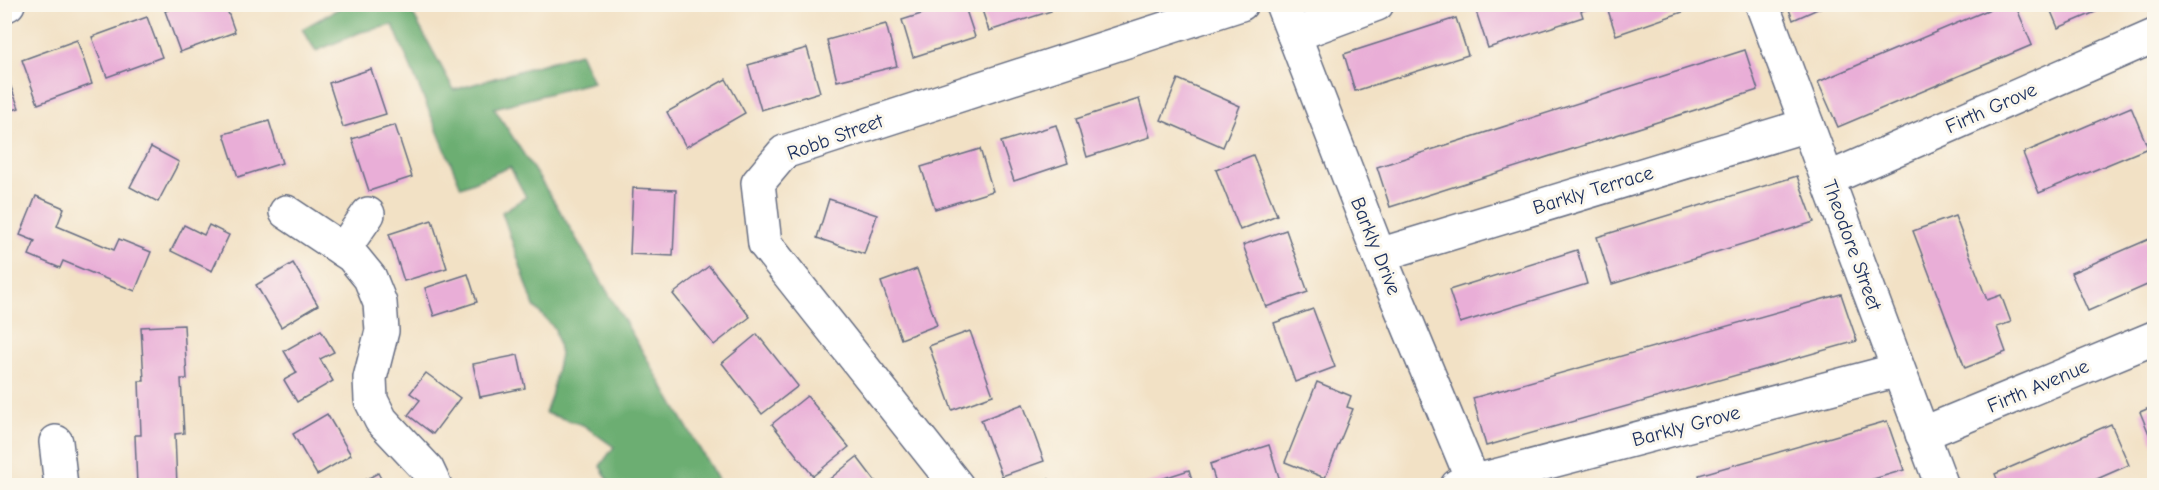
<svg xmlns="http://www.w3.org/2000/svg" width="2159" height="490" viewBox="0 0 2159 490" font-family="'Comic Neue',sans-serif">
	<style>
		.forest { fill: #6cae72; stroke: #446e68; stroke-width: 1.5 }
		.building { fill: #e9aed7 }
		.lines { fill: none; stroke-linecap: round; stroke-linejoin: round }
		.minor-casing { stroke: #666d82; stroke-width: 36 }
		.tertiary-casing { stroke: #666d82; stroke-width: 36 }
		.minor { stroke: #fff; stroke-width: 33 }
		.tertiary { stroke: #fff; stroke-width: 33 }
		.labels { text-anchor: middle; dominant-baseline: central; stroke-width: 6; stroke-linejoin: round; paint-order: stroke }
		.street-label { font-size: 20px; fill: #1b2f5e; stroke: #fbf7ec }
	</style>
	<rect width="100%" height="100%" fill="#fbf7ec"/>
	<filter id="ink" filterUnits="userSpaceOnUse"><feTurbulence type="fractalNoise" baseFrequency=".0167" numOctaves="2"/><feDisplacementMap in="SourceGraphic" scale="12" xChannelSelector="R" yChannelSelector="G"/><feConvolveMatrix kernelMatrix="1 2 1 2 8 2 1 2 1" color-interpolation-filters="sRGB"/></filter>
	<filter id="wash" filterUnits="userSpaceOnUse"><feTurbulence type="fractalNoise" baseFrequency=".008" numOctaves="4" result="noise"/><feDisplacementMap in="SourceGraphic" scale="24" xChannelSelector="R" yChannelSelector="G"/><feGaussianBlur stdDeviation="1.35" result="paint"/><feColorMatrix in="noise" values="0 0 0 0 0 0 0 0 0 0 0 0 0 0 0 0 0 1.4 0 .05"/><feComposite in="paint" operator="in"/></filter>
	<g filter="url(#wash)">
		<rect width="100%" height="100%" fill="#f2e1c5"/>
		<path class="forest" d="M 345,5 L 408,5 L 454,90 L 580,53 L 593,82 L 494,108 L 557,206 L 721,485 L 611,485 L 600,466 L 614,447 L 583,425 L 545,413 L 551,397 L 560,354 L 555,329 L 534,306 L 502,212 L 526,197 L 510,167 L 461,187 L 393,25 L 361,32 L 316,51 L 302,29 Z"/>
		<g id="blocks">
			<g class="building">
				<path d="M 184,4 L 225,4 L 235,32 L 180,52 L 165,11 Z"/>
				<path d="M 953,4 L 964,4 L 975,37 L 913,57 L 902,20 Z"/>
				<path d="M 980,4 L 1049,4 L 1051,11 L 989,31 Z"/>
				<path d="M 1485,4 L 1600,4 L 1601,5 L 1581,11 L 1583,17 L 1488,48 L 1475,8 Z"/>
				<path d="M 1606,4 L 1703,4 L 1703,5 L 1616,35 Z"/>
				<path d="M 1787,4 L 1829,4 L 1793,20 Z"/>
				<path d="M 2002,4 L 2015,4 L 2032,45 L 1838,127 L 1818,82 Z"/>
				<path d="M 2048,4 L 2114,4 L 2058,28 Z"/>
				<path d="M 147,17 L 162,57 L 107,77 L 92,37 Z"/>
				<path d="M 1456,18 L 1468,55 L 1355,91 L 1344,54 Z"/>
				<path d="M 886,24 L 897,66 L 837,81 L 827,40 Z"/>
				<path d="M 77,40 L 92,84 L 38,104 L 22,60 Z"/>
				<path d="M 807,48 L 820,92 L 761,110 L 748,65 Z"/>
				<path d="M 1745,50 L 1758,90 L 1390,207 L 1377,167 Z"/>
				<path d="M 4,69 L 19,108 L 4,113 Z"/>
				<path d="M 371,69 L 386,114 L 343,127 L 329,83 Z"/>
				<path d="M 726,79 L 745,113 L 686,147 L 667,112 Z"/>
				<path d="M 1178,79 L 1240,106 L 1223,147 L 1161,120 Z"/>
				<path d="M 1139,99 L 1150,137 L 1087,157 L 1076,119 Z"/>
				<path d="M 2131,107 L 2148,148 L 2039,193 L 2023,153 Z"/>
				<path d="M 269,121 L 282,163 L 238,177 L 224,134 Z"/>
				<path d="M 395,125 L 412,177 L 369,191 L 352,139 Z"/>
				<path d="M 1056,125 L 1068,163 L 1014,181 L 1001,142 Z"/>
				<path d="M 151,147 L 179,162 L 158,202 L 130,187 Z"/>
				<path d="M 980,149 L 993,191 L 935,209 L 921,167 Z"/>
				<path d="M 1253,155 L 1277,215 L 1240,230 L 1216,170 Z"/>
				<path d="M 1797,176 L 1814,222 L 1612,284 L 1597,237 Z"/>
				<path d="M 633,188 L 676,190 L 673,256 L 630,254 Z"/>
				<path d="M 36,196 L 64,208 L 57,226 L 114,250 L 119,239 L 151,252 L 135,291 L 63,261 L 60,268 L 29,255 L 35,241 L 20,235 Z"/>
				<path d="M 829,199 L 877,215 L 864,254 L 817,238 Z"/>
				<path d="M 1955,216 L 1987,300 L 2001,295 L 2011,322 L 1997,327 L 2006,352 L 1965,368 L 1913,231 Z"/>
				<path d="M 432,220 L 447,268 L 404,281 L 389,234 Z"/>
				<path d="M 184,225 L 204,235 L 209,225 L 229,235 L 212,271 L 171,251 Z"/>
				<path d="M 1286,230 L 1308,292 L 1266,307 L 1243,245 Z"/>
				<path d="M 2154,237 L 2154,282 L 2088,311 L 2071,273 Z"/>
				<path d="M 1577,250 L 1587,284 L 1460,323 L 1449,290 Z"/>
				<path d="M 293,263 L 318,305 L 281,327 L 256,285 Z"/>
				<path d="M 709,266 L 750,317 L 714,345 L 673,294 Z"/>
				<path d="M 917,269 L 937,325 L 901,339 L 881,282 Z"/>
				<path d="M 468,274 L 477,302 L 434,316 L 425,288 Z"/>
				<path d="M 1841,294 L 1857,341 L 1486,446 L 1473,398 Z"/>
				<path d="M 1313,309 L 1335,367 L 1295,382 L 1274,323 Z"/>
				<path d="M 184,325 L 187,379 L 181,379 L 184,433 L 175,434 L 177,486 L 137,486 L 135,435 L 141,435 L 139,381 L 144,381 L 141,327 Z"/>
				<path d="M 321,330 L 334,352 L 320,359 L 333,381 L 297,402 L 284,380 L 297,373 L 284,351 Z"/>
				<path d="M 970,331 L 993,395 L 952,410 L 929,346 Z"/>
				<path d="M 757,334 L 798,386 L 762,414 L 722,363 Z"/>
				<path d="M 518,355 L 525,388 L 480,397 L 473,364 Z"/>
				<path d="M 426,373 L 460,398 L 433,434 L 408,415 L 420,400 L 410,393 Z"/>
				<path d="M 1317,382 L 1351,396 L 1347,407 L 1353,409 L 1325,478 L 1285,462 Z"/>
				<path d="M 807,396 L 849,447 L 813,476 L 772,424 Z"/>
				<path d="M 1023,404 L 1044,461 L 1002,476 L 981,420 Z"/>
				<path d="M 2154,406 L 2154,446 L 2140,412 Z"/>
				<path d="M 327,414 L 351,455 L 317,475 L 293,434 Z"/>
				<path d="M 1887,421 L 1904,470 L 1850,486 L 1702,486 L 1699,475 Z"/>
				<path d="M 2111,424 L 2129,465 L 2081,486 L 2000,486 L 1995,474 Z"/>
				<path d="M 1269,445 L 1281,484 L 1217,486 L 1210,464 Z"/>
				<path d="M 857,457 L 879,486 L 821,486 Z"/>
				<path d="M 1189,470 L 1194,486 L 1142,486 L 1142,485 Z"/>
				<path d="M 378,473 L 385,486 L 354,486 Z"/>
				<path d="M 1048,479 L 1064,485 L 1064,486 L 1046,486 Z"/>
			</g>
		</g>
	</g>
	<g filter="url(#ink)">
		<use href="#blocks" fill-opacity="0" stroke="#666d82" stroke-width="1.5"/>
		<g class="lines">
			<defs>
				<g id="minor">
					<path d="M 1282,4 L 1379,255 L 1475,486"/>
					<path d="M 1762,4 L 1942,486"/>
					<path d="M 1294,35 L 1377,4"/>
					<path d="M 1828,179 L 2154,36"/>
					<path d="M 286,212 L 352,256 L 370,278 L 380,303 L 382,331 L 370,378 L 371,400 L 381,420 L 427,469 L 435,486"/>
					<path d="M 343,250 L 368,214"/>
					<path d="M 1379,255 L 1807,125"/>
					<path d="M 1922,434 L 2154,338"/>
					<path d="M 56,442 L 61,486"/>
					<path d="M 957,486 L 765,244 L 758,183 L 784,152 L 1241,4"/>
					<path d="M 1457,486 L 1898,370"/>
				</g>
				<path id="tertiary" d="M 4,6 L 8,4"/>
			</defs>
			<use href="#minor" class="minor-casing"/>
			<use href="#tertiary" class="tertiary-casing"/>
			<use href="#minor" class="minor"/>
			<use href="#tertiary" class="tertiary"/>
		</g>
	</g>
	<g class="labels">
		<g class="street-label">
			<text transform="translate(1991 108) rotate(-24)">Firth Grove</text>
			<text transform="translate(835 137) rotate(-20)">Robb Street</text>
			<text transform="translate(1593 190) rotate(-17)">Barkly Terrace</text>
			<text transform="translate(1852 245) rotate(70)">Theodore Street</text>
			<text transform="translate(1376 246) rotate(68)">Barkly Drive</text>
			<text transform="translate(2038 386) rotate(-23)">Firth Avenue</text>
			<text transform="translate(1686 426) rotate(-15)">Barkly Grove</text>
		</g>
	</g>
	<rect width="2159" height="490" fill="none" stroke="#fbf7ec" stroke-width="24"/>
</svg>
